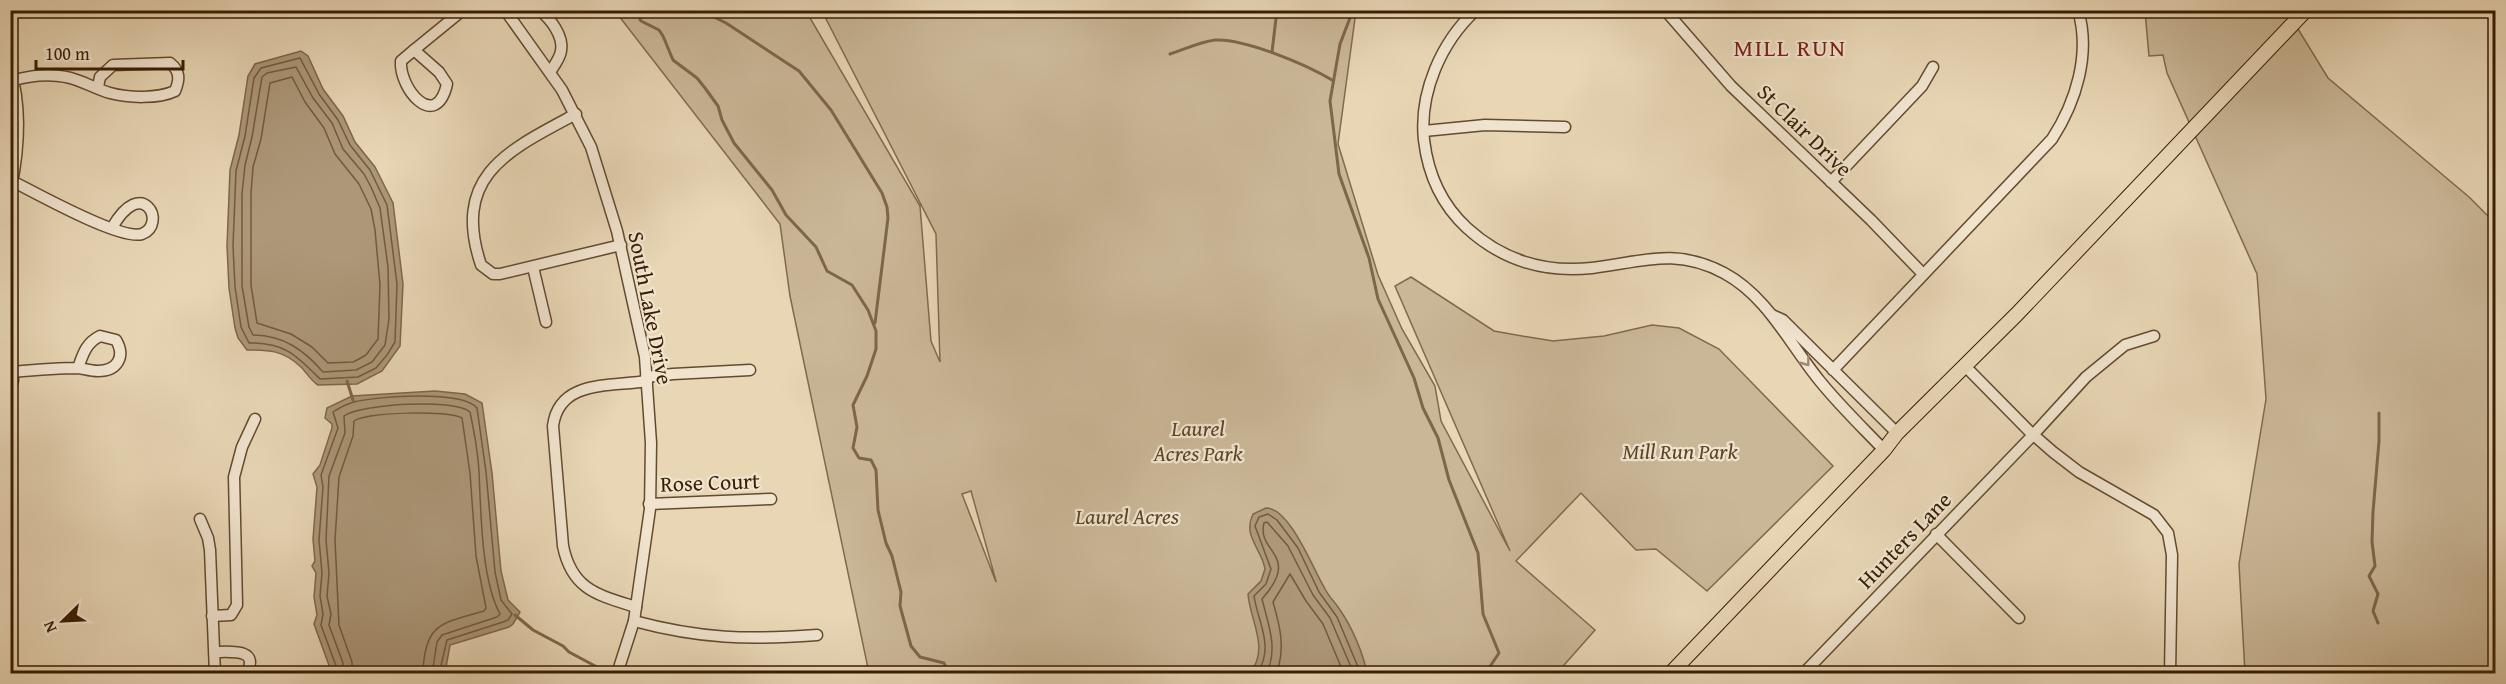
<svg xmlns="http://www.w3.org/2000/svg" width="2506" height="684" viewBox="0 0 2506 684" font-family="'Gentium Book Plus',serif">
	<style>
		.green { fill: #cab797; stroke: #816a4c; stroke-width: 1.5; fill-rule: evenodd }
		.water { fill: #ac9778; stroke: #7e6649; stroke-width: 1.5 }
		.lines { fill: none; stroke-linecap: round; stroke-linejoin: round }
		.shore { stroke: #725a3d; stroke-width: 1.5 }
		.stream { stroke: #7e6649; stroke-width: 3 }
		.minor-casing { stroke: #644b2f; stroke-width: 13 }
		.major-casing { stroke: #381d02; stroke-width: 16 }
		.minor { stroke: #f0e4cf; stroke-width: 10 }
		.major { stroke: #e8d6b5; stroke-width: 14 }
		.oneway { stroke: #9d8a73 }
		.labels { text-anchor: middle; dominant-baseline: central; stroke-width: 4.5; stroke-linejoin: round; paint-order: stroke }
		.street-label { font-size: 22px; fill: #381d02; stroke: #f0e4cf }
		.park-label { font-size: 22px; font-style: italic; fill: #5c4427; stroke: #f0e4cf }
		.neighbourhood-label { font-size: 24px; letter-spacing: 1.5px; fill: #7a1f14; stroke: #f0e4cf }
	</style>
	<rect width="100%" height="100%" fill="#e8d6b5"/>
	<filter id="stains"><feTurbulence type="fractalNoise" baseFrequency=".00333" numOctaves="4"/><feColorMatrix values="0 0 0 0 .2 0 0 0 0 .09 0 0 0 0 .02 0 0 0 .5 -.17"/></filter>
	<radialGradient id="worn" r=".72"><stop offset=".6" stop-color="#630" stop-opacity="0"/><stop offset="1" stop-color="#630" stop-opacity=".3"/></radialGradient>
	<g class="green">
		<path d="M 615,11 L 806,11 L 920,206 L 931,341 L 940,362 L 936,234 L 822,11 L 1356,11 L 1338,144 L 1378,275 L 1402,329 L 1435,386 L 1441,421 L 1510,551 L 1395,286 L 1411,277 L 1494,331 L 1522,336 L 1553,341 L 1604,336 L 1652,325 L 1679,328 L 1719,349 L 1833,466 L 1707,591 L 1656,549 L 1636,550 L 1581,493 L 1516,561 L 1595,630 L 1557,673 L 869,673 L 790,296 L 780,224 ZM 971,491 L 996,581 L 996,582 L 962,494 Z"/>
		<path d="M 2145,11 L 2287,11 L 2328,78 L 2469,197 L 2495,223 L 2495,673 L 2245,673 L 2239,564 L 2266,399 L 2257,274 L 2167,73 L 2163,55 L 2149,56 Z"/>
	</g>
	<g class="water">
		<path d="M 301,51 L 308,56 L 323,89 L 343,116 L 355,142 L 375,167 L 393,203 L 403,284 L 400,346 L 382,371 L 357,384 L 318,385 C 311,381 307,373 301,367 C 283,350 269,350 247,350 L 238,338 L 235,328 L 229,288 L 227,246 L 230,170 L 239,135 L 248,76 L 255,64 Z"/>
		<path d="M 435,391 L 465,394 L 482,403 L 492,473 L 501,571 L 508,600 L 520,612 L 513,624 L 509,627 L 450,645 L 445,673 L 325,673 L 330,668 L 314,624 L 317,615 L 314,597 L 316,573 L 312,566 L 315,561 L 313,539 L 317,487 L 313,474 L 320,465 L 332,428 L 332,424 L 325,418 L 327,408 L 352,396 Z"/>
		<path d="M 1266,508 C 1290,508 1313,569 1324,587 C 1328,596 1335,602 1340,610 C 1352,627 1363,653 1367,673 L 1250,673 C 1270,648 1250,621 1248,594 L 1261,581 L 1265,569 C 1262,549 1242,536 1253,514 Z"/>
	</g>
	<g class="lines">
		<g class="shore">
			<path d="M 300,58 L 319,94 L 338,120 L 350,145 L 370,170 L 387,205 L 397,284 L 395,342 L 387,355 L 376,368 L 358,377 L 320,379 C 296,355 284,342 249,343 L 241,327 L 235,287 L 233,246 L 236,171 L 245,136 L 254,78 L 261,68 Z"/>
			<path d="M 296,67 L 313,98 L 332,123 L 343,149 L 364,174 L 371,187 L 380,208 L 388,267 L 389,319 L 385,345 L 372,362 L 356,370 L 323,372 C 304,350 283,335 253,335 L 249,327 L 242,286 L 242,194 L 245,165 L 252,137 L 262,77 L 267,73 Z"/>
			<path d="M 292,77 L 305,102 L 324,128 L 335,154 L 359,184 L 371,209 L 375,230 L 380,285 L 378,339 L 366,355 L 359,359 L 353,362 L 328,363 L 312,347 L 291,334 L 257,323 L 251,285 L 251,194 L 253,167 L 261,139 L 270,83 Z"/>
			<path d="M 333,674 L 336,666 L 321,625 L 323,614 L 320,596 L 322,573 L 319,540 L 323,487 L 321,475 L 338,428 L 333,412 C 339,408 347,404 354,402 C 377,396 462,390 477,408 L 486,472 L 495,572 L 501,600 L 512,614 L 508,620 L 503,622 L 447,640 L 439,674"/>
			<path d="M 342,674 L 343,663 L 329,625 L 331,614 L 327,596 L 329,573 L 326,540 L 329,476 L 345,433 L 344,416 C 361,404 454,398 470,412 C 474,431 478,452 479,472 C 481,511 481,579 500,614 L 497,617 L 442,635 L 437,642 L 432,674"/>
			<path d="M 352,674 L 352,662 L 339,625 L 335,540 L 339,477 L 353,436 L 354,421 C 366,412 449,410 462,418 L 470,473 L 476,556 L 486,608 L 484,611 C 442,623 424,623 423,674"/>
			<path d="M 1257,674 C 1275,646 1258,623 1254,596 L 1266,584 L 1271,569 L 1255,526 L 1259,517 L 1268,514 L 1277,520 L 1298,548 L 1319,592 L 1337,617 L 1361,674"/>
			<path d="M 1266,674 C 1279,649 1268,624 1262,599 C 1302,554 1256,553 1264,523 L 1267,522 L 1288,546 L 1313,595 L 1330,618 L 1354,674"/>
			<path d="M 1276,674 C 1286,649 1280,626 1273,602 L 1290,574 L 1306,601 L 1323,624 L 1344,674"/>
		</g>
		<g class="stream">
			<path d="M 635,10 L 641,21 L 659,30 L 663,36 L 673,60 L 697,78 L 705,88 L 718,106 L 722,120 L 734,143 L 772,190 L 786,215 L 816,247 L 827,271 L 852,285 L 868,310 L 876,331 L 876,349 L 867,376 L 853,405 L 857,427 L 853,448 L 859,458 L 871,460 L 876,470 L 878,510 L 886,543 L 892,556 L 901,592 L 900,606 L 911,646 L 920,657 L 944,663 L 949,674"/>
			<path d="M 700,10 L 726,23 L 799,71 L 831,110 L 882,193 L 887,207 L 888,218 L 875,323"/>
			<path d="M 1353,10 L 1340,44 L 1330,101 L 1339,174 L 1369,258 L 1378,299 L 1414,378 L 1423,408 L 1438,438 L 1449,480 L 1478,553 L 1483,614 L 1499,653 L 1485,674"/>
			<path d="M 1272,52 L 1277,10"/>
			<path d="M 1170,54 C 1185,49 1200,42 1215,40 C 1244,38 1307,65 1332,80"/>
			<path d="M 347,381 L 353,400"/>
			<path d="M 515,615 L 533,630 L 563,646 L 569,652 L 610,674"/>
			<path d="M 2378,623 L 2373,611 L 2378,594 L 2369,576 L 2375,566 L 2372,542 L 2373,512 L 2379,441 L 2379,413"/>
		</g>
		<defs>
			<g id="minor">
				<path d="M 505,10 L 562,90 L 591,147 L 617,231 L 645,357 L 651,443 L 650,509 L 634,621 L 617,674"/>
				<path d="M 539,10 C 550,18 564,36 561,51 C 560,58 554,66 550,72"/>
				<path d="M 1476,10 C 1441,42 1419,93 1424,140 C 1428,174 1442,205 1467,228 C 1502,260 1545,273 1592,268 C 1642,262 1675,247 1724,273 C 1767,296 1789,343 1819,380 C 1839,405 1862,427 1884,450"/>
				<path d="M 1665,10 L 1731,86 L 1871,220 L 1923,274"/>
				<path d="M 414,50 L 439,72 L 447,84 C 436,132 399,89 401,61 Z"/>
				<path d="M 414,50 L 463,10"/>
				<path d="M 10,69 C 22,107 19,149 11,188"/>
				<path d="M 10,81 C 30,76 47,73 66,77 C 82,80 95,89 110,93 C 129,98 158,99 175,91 C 180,79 180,71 170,63 L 113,65 L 100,77 L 98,87"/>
				<path d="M 576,114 C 509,150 451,175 481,265 L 493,274 L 500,274 L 621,245"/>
				<path d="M 1424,131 L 1485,125 L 1565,127"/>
				<path d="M 12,181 C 34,192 121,241 142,234 C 168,224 142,174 112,228"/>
				<path d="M 1831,182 L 1922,86 L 1933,67"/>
				<path d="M 533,267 L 546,322"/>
				<path d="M 1772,315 L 1783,320 L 1897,433"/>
				<path d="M 10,357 L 13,380 L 10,393"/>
				<path d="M 1964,365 L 2030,432 L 2053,452 L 2079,472 L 2154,515 L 2168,533 L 2172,555 L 2170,674"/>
				<path d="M 1833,370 L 2052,139 C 2076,102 2091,54 2078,10"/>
				<path d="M 12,372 C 34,370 57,368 79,368 C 85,369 91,371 98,371 C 117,371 126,357 116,340 L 100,336 C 86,343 83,354 78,368"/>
				<path d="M 646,377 L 673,374 L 750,370"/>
				<path d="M 649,504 L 771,499"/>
				<path d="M 200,519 L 208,538 L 210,550 L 215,674"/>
				<path d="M 1936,534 L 2019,618"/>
				<path d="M 636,607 C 598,595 572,590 563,546 L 553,426 C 559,379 611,387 647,381"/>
				<path d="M 212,616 L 231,615 L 237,605 L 234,477 L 242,447 L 255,419"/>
				<path d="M 634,621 C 701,639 748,640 817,635"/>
				<path d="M 215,652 C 230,652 261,648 246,674"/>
				<path d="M 1803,674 L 2033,435 L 2086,377 L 2125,345 L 2154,336"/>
			</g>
			<path id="major" d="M 1670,674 L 1884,450 L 1897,433 L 2017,314 L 2306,10"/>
		</defs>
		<use href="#minor" class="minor-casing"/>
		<use href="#major" class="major-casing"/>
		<use href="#minor" class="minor"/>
		<use href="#major" class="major"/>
	</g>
	<defs><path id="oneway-chevron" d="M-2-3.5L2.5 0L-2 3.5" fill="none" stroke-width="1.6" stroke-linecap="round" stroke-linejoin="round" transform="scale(1.5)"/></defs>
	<use class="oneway" href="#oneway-chevron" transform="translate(1806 362) rotate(53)"/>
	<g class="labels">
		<g class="street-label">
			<text transform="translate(1805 130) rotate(44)">St Clair Drive</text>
			<text transform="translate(651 308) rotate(79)">South Lake Drive</text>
			<text transform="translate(710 482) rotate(-2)">Rose Court</text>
			<text transform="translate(1904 540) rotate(-46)">Hunters Lane</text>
		</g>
		<g class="park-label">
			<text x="1198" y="428">Laurel<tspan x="1198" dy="25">Acres Park</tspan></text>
			<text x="1680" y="451">Mill Run Park</text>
			<text x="1127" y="516">Laurel Acres</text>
		</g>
		<g class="neighbourhood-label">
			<text x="1790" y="47">MILL RUN</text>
		</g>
	</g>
	<rect width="2506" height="684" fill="none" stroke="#e8d6b5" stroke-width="36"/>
	<rect x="12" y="12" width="2482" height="660" fill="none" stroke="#381d02" stroke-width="3"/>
	<rect x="18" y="18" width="2470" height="648" fill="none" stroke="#381d02" stroke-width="1.5"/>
	<g transform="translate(63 621) rotate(246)" stroke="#f0e4cf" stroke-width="4.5" paint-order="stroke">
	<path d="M0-4.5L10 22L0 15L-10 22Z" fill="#381d02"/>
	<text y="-9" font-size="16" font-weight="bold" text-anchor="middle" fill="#381d02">N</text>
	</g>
	<path d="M36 60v9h147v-9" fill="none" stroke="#381d02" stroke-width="3"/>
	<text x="45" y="60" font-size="18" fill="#381d02" stroke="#f0e4cf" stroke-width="4.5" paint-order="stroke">100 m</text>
	<rect width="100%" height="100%" filter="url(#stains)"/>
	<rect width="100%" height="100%" fill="url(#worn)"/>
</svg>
